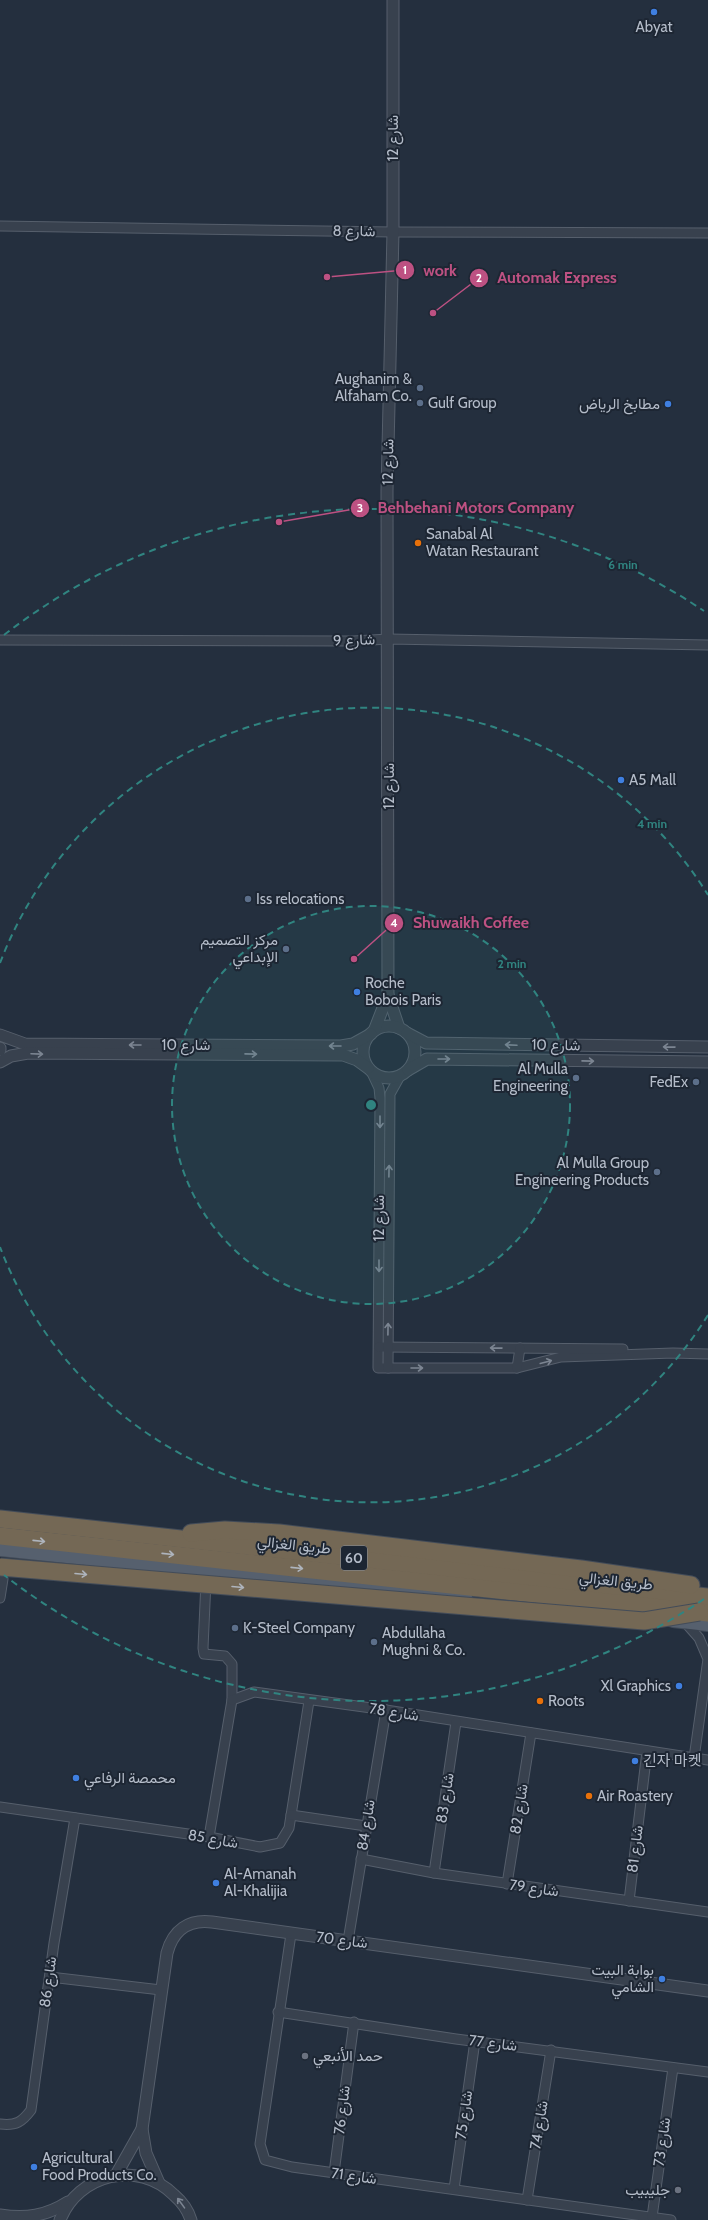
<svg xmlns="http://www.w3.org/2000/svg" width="708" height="2220" viewBox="0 0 708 2220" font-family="Cabin,Vazirmatn,'Noto Sans KR',sans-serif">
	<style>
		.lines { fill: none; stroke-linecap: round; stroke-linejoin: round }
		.minor-casing { stroke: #565f6c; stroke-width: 11 }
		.tertiary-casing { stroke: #565f6c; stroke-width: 13 }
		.primary-casing { stroke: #414a57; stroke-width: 16 }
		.motorway-casing { stroke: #434c59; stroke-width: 19 }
		.minor { stroke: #38414e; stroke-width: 9 }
		.tertiary { stroke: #38414e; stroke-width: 11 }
		.primary { stroke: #56606e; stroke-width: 14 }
		.motorway { stroke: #746855; stroke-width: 17 }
		.motorway-bridge-casing { stroke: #434c59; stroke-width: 19; stroke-linecap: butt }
		.motorway-bridge { stroke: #746855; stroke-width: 17 }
		.oneway { stroke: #7c8592 }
		.oneway2 { stroke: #aeb4bd }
		.ring { fill: none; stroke: #308480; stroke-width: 2; stroke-dasharray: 7 5 }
		.shop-dot { fill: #3f7fe0; stroke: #1d2633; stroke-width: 1.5 }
		.service-dot { fill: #5c6f8a; stroke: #1d2633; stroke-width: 1.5 }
		.food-dot { fill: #e8710a; stroke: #1d2633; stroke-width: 1.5 }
		.worship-dot { fill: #6b7280; stroke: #1d2633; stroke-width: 1.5 }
		.labels { text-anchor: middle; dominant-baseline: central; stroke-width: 4; stroke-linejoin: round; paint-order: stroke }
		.shield { fill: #1d2633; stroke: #878f9c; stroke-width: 1 }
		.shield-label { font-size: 14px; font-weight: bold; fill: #b4bcc9 }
		.poi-label { font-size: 15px; fill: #b4bcc9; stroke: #1d2633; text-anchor: start }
		.street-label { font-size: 15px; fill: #b4bcc9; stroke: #1d2633 }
		.centre { fill: #308480; stroke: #1d2633; stroke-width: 2 }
		.ring-label { font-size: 12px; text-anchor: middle; font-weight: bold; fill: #308480; stroke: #1d2633; stroke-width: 4; stroke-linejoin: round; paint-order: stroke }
		.leader { fill: none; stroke: #bd5182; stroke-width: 1.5 }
		.callout-dot { fill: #bd5182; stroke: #1d2633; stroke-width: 1.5 }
		.mark-label { font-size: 12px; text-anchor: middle; font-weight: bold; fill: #fff }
		.callout-label { font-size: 16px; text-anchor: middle; font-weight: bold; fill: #bd5182; stroke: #1d2633; stroke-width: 4; stroke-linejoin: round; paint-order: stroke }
	</style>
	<rect width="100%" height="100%" fill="#242f3e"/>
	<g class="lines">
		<defs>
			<g id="minor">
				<path d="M 0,226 L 393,232 L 708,233"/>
				<path d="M 0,640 L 353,641 L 389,639 L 708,645"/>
				<path d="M 371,1071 L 379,1088 L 380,1098 L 378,1368 L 517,1368 L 561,1357 L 673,1353 L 708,1354"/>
				<path d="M 379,1347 L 623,1349"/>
				<path d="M 388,1368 L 390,1094 L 400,1076"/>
				<path d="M 517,1368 L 520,1348"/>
				<path d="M 0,1568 L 3,1579 L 0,1598"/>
				<path d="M 206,1581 L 203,1648 L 204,1654 L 225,1656 L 232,1664 L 232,1700 L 209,1837"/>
				<path d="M 684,1621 L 699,1638 L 708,1659 L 694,1758"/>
				<path d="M 232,1700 L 254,1692 L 386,1710 L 708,1760"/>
				<path d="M 0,1807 L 209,1837 L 260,1847 L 280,1843 L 289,1828 L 309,1701"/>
				<path d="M 291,1815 L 366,1826"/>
				<path d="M 361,1859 L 434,1873 L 708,1912"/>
				<path d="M 434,1873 L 456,1722"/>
				<path d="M 507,1884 L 531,1733"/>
				<path d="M 629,1901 L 647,1751"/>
				<path d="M 291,1934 L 260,2144 L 265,2160 L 292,2167 L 671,2220"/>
				<path d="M 348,1941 L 386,1710"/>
				<path d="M 50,1977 L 161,1990"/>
				<path d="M 278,2012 L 456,2039 L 708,2072"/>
				<path d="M 0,2124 C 16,2126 22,2122 31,2110 L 54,1943 L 75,1818"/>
				<path d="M 334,2173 L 354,2022"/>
				<path d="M 454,2189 L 475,2041"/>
				<path d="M 527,2200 L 551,2050"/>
				<path d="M 652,2217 L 673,2068"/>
			</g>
			<g id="tertiary">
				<path d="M 393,0 L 393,232 L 387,491 L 388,995 L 399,1028"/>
				<circle cx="389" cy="1052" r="26"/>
				<path d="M 374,1031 L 388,995"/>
				<path d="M 407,1033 L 426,1043 L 708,1047"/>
				<path d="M 0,1035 L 25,1044 L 341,1046 L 353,1044 L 371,1034"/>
				<path d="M 0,1048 L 0,1050"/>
				<path d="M 0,1062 L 11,1056 L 28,1053 L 343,1055 L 357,1060 L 368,1068"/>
				<path d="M 408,1070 L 427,1059 L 708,1062"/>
				<path d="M 116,2175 L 142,2129"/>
				<path d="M 159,2183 L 146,2153 L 142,2129 L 167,1953 C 173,1930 189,1919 212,1922 L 708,1991"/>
				<path d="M 0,2215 C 26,2219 46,2216 68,2202"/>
				<path d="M 60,2220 C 78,2174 138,2159 174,2195 C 181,2201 188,2210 191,2220"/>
			</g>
			<g id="primary">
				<path d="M 0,1549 L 465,1598"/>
				<path d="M 673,1620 L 708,1624"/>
			</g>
			<g id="motorway">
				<path d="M 0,1519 L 708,1597"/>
				<path d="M 191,1533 L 225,1530 L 279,1533 L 581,1569 L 691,1585"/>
				<path d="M 0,1536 L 708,1613"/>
			</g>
		</defs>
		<use href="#minor" class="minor-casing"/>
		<use href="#tertiary" class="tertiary-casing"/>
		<use href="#primary" class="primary-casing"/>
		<use href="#motorway" class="motorway-casing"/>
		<use href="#minor" class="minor"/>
		<use href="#tertiary" class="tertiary"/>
		<use href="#primary" class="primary"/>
		<use href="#motorway" class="motorway"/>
		<defs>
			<path id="motorway-bridge" d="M 0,1567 L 644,1621 L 699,1612"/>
		</defs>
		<use href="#motorway-bridge" class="motorway-bridge-casing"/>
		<use href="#motorway-bridge" class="motorway-bridge"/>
	</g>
	<defs><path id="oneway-shaft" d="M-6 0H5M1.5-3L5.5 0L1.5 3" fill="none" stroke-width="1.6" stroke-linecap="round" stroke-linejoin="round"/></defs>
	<g class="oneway">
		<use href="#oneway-shaft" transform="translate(135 1045) rotate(-180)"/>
		<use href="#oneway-shaft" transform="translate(511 1045) rotate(-177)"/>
		<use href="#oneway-shaft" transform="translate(335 1046) rotate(-180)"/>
		<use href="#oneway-shaft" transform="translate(669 1047) rotate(-179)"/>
		<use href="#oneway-shaft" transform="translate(37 1054) rotate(2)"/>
		<use href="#oneway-shaft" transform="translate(251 1054) rotate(1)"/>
		<use href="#oneway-shaft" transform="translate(444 1059)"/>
		<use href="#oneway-shaft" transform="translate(588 1061) rotate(1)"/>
		<use href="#oneway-shaft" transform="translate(380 1122) rotate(90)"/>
		<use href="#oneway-shaft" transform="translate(389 1171) rotate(-89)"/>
		<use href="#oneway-shaft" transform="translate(379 1266) rotate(90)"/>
		<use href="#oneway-shaft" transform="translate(388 1329) rotate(-89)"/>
		<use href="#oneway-shaft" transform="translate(496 1348) rotate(-179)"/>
		<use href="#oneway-shaft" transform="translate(546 1362) rotate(-15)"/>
		<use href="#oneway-shaft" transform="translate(417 1368)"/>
		<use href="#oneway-shaft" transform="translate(181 2203) rotate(-126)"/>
	</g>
	<g class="oneway2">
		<use href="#oneway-shaft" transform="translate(39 1541) rotate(6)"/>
		<use href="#oneway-shaft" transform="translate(168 1554) rotate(6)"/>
		<use href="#oneway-shaft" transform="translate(297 1568) rotate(6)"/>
		<use href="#oneway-shaft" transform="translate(81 1574) rotate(5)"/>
		<use href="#oneway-shaft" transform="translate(238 1587) rotate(5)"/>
	</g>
	<circle cx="371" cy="1105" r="199" fill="#308480" fill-opacity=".12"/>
	<g class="ring">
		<circle cx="371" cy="1105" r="199"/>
		<path d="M708 1315A397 397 0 0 1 0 1247M0 963A397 397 0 0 1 708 895"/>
		<path d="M704 1599A596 596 0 0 1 4 1575M4 635A596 596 0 0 1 704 611"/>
	</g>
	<g class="shop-dot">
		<circle cx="654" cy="12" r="4"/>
		<circle cx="668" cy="404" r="4"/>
		<circle cx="621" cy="780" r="4"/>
		<circle cx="357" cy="992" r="4"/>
		<circle cx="679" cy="1686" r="4"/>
		<circle cx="635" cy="1761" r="4"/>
		<circle cx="76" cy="1778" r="4"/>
		<circle cx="216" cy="1883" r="4"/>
		<circle cx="662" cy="1979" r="4"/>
		<circle cx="34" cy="2167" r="4"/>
	</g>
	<g class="service-dot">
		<circle cx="420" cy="388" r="4"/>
		<circle cx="420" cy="403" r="4"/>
		<circle cx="248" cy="899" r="4"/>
		<circle cx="286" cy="949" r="4"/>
		<circle cx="576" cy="1078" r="4"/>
		<circle cx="696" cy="1082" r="4"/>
		<circle cx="657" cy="1172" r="4"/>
		<circle cx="235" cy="1628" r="4"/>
		<circle cx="374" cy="1642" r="4"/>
	</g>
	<g class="food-dot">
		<circle cx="418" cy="543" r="4"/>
		<circle cx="540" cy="1701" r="4"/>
		<circle cx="589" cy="1796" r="4"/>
	</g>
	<g class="worship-dot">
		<circle cx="305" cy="2056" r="4"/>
		<circle cx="678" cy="2190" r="4"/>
	</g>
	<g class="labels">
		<rect class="shield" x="341" y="1546" width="26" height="24" rx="3"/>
		<g class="shield-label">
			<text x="354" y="1558">60</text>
		</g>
		<g class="poi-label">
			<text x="654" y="27" text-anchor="middle">Abyat</text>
			<text x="412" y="379" text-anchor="end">Aughanim &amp;<tspan x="412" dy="17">Alfaham Co.</tspan></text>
			<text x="428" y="403">Gulf Group</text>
			<text x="660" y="404" text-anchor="end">مطابخ الرياض</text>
			<text x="426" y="534">Sanabal Al<tspan x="426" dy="17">Watan Restaurant</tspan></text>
			<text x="629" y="780">A5 Mall</text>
			<text x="256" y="899">Iss relocations</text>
			<text x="278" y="940" text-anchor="end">مركز التصميم<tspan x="278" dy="17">الإبداعي</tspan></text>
			<text x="365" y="983">Roche<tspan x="365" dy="17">Bobois Paris</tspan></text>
			<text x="568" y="1069" text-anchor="end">Al Mulla<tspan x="568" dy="17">Engineering</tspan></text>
			<text x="688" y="1082" text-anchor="end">FedEx</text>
			<text x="649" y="1163" text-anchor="end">Al Mulla Group<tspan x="649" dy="17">Engineering Products</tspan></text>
			<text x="243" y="1628">K-Steel Company</text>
			<text x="382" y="1633">Abdullaha<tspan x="382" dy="17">Mughni &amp; Co.</tspan></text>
			<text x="671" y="1686" text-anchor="end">Xl Graphics</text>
			<text x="548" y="1701">Roots</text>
			<text x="643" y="1761">긴자 마켓</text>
			<text x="84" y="1778">محمصة الرفاعي</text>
			<text x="597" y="1796">Air Roastery</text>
			<text x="224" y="1874">Al-Amanah<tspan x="224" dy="17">Al-Khalijia</tspan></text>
			<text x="654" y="1970" text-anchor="end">بوابة البيت<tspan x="654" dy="17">الشامي</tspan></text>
			<text x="313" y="2056">حمد الأنبعي</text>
			<text x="42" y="2158">Agricultural<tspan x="42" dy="17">Food Products Co.</tspan></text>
			<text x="670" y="2190" text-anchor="end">جليبيب</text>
		</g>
		<g class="street-label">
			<text transform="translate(393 138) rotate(-90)">شارع 12</text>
			<text transform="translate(354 231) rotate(1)">شارع 8</text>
			<text transform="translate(388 462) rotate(-89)">شارع 12</text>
			<text transform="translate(354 640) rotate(-2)">شارع 9</text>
			<text transform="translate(389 786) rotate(-90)">شارع 12</text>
			<text x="186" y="1045">شارع 10</text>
			<text transform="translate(556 1045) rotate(1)">شارع 10</text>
			<text transform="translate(379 1218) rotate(-90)">شارع 12</text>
			<text transform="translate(294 1545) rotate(6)">طريق الغزالي</text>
			<text transform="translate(616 1581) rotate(6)">طريق الغزالي</text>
			<text transform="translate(394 1712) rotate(9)">شارع 78</text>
			<text transform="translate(445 1798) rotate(-81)">شارع 83</text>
			<text transform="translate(519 1809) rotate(-81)">شارع 82</text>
			<text transform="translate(366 1825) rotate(-81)">شارع 84</text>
			<text transform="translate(213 1839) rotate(10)">شارع 85</text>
			<text transform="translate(635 1849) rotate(-83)">شارع 81</text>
			<text transform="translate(534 1888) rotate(8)">شارع 79</text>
			<text transform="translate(342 1940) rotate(7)">شارع 70</text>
			<text transform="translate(48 1982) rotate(-82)">شارع 86</text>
			<text transform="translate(493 2043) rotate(7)">شارع 77</text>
			<text transform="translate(342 2110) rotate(-83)">شارع 76</text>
			<text transform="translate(464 2115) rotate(-82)">شارع 75</text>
			<text transform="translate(539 2125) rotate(-81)">شارع 74</text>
			<text transform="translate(662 2142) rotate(-82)">شارع 73</text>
			<text transform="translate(354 2176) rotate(8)">شارع 71</text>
		</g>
	</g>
	<circle cx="371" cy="1105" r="6" class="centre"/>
	<g class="ring-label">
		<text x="623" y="569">6 min</text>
		<text x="652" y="828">4 min</text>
		<text x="512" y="968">2 min</text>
	</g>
	<path class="leader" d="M327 277L405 270M433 313L479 278M279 522L360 508M354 959L394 923"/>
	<g class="callout-dot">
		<circle cx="327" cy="277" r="4"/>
		<circle cx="433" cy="313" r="4"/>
		<circle cx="279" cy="522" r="4"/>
		<circle cx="354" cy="959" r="4"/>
		<circle cx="405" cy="270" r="10"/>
		<circle cx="479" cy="278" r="10"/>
		<circle cx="360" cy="508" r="10"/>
		<circle cx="394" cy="923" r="10"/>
	</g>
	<g class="mark-label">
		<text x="405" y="274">1</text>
		<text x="479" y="282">2</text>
		<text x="360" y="512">3</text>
		<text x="394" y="927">4</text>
	</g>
	<g class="callout-label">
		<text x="440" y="276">work</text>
		<text x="557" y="283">Automak Express</text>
		<text x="476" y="513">Behbehani Motors Company</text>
		<text x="471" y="928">Shuwaikh Coffee</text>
	</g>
</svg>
